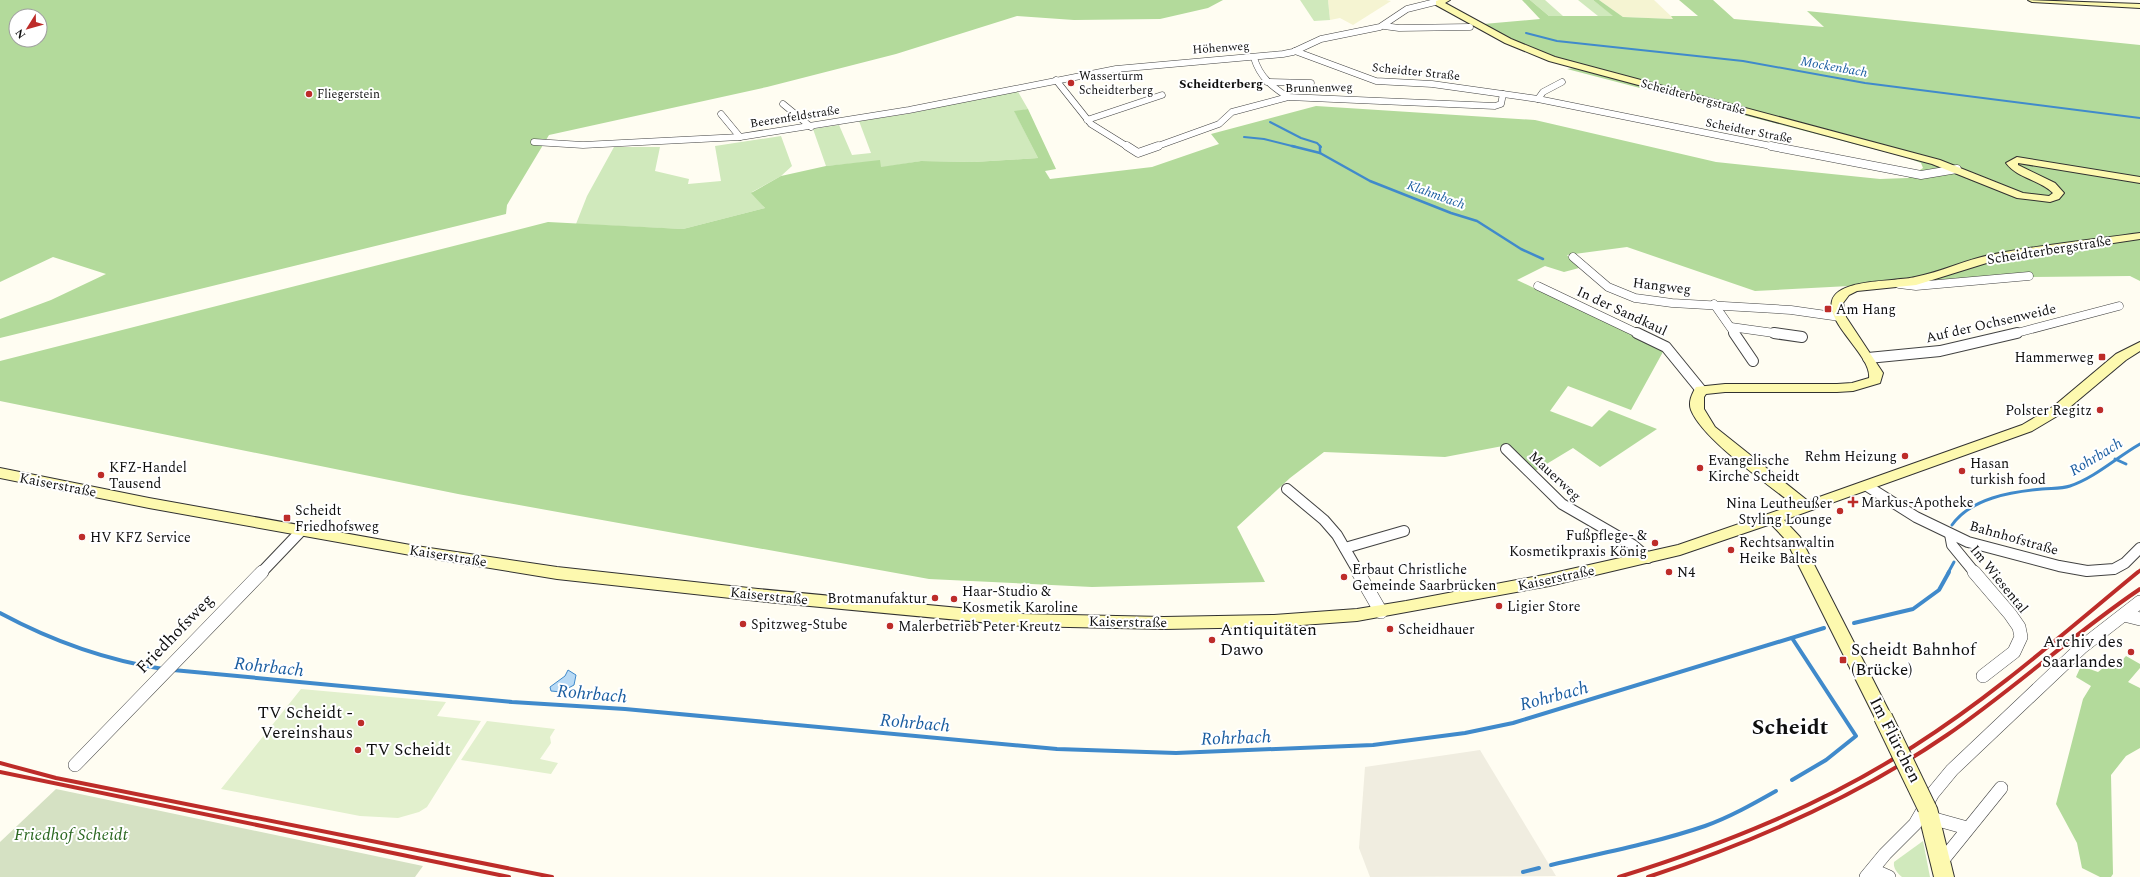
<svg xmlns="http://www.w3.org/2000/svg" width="2140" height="877" viewBox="0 0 2140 877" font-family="Spectral,serif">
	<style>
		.farmland { fill: #f5f4d2 }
		.green { fill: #d0e9bc }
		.forest { fill: #b3da9b; fill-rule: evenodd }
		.cemetery { fill: #d5e1c3 }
		.pitch { fill: #e2f0cd }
		.plaza { fill: #f0ede0 }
		.water { fill: #b8daf5; stroke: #408acb }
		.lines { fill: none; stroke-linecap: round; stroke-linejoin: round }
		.stream-far3 { stroke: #408acb; stroke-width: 2 }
		.stream-far2 { stroke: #408acb; stroke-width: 2.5 }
		.stream-far1 { stroke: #408acb; stroke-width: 3 }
		.stream { stroke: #408acb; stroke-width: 4 }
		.street-far3-casing { stroke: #424242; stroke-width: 7 }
		.street-far2-casing { stroke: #424242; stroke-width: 9 }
		.street-far1-casing { stroke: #424242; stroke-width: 12 }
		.street-casing { stroke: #424242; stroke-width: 14 }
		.secondary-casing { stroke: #313131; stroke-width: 2 }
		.street-far3 { stroke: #fff; stroke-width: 6 }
		.street-far2 { stroke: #fff; stroke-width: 8 }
		.street-far1 { stroke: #fff; stroke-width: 10 }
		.street { stroke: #fff; stroke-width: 13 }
		.secondary { fill: #fdf9af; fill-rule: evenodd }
		.rail-far1 { stroke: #bd2c29; stroke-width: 3 }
		.rail { stroke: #bd2c29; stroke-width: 4 }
		.secondary-bridge-casing { stroke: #313131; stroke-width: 20; stroke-linecap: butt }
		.secondary-bridge { stroke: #fdf9af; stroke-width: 18 }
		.poi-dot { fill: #bd2c29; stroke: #fff; stroke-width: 1.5 }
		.labels { text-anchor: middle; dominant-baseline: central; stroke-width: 4; stroke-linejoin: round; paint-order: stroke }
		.far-street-label { font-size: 12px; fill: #0f0f0f; stroke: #fff }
		.far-poi-label { font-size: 12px; fill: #0f0f0f; stroke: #fff; text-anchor: start }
		.far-water-label { font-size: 13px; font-style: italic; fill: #1a5da0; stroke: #fff }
		.far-neighbourhood-label { font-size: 13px; font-weight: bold; fill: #0f0f0f; stroke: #fff }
		.street-label { font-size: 14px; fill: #0f0f0f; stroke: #fff }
		.poi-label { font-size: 14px; fill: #0f0f0f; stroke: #fff; text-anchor: start }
		.water-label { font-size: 15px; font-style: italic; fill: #1a5da0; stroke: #fff }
		.near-poi-label { font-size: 17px; fill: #0f0f0f; stroke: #fff; text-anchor: start }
		.near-street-label { font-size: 17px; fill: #0f0f0f; stroke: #fff }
		.near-park-label { font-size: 17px; font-style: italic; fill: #2a6720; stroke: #fff }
		.near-water-label { font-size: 18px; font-style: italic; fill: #1a5da0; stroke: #fff }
		.near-district-label { font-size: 22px; font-weight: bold; fill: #0f0f0f; stroke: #fff }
	</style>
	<rect width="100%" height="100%" fill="#fffdf2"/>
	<g class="farmland">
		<path d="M 1328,0 L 1386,0 L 1391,1 L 1353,25 L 1340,18 L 1330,20 Z"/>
		<path d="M 1599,0 L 1654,0 L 1674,19 L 1623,17 Z"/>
	</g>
	<g class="green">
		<path d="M 1300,0 L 1328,0 L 1330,20 L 1314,21 Z"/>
		<path d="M 1530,0 L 1545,0 L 1563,16 L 1549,16 Z"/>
		<path d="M 1578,0 L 1593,0 L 1614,16 L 1598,16 Z"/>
		<path d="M 1017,90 L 1028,109 L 1015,112 L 1038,158 L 974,162 L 921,161 L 880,168 L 879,161 L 826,166 L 813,129 L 839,125 L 852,155 L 871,153 L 859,121 L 907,114 Z"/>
		<path d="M 781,136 L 792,166 L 781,176 L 752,192 L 765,208 L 683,229 L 576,224 L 587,196 L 614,147 L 660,147 L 655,171 L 689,179 L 688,184 L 721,181 L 715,146 Z"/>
		<path d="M 1923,841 L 1930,877 L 1902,877 C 1897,873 1893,868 1894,862 Z"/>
	</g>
	<g class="forest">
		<path d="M 0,0 L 1223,0 L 1208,8 L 1160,19 L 1074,20 L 1017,16 L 896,54 L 767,87 L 549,135 L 507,205 L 506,214 L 0,338 L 0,319 L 51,300 L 106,274 L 53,257 L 0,282 ZM 16,16 L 40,16 L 40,40 L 16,40 Z"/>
		<path d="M 1522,0 L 1530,0 L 1549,16 L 1613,16 L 1593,0 L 1599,0 L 1623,17 L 1673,19 L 1671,16 L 1698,16 L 1679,0 L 1713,0 L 1734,19 L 1824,27 L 1807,11 L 2140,45 L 2140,281 L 2130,276 L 2020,277 L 1755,291 L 1627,247 L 1567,255 L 1579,268 L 1564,272 L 1545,266 L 1517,280 L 1664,350 L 1631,410 L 1568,386 L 1550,411 L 1592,427 L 1609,410 L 1657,429 L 1600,467 L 1573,448 L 1535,471 L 1508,445 L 1445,457 L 1324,452 L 1290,478 L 1237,527 L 1265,582 L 1092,587 L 929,579 L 458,494 L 0,401 L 0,361 L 548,222 L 683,229 L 765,208 L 751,193 L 781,176 L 826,166 L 880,160 L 881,167 L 921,161 L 974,162 L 1038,158 L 1014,111 L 1028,109 L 1056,169 L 1045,171 L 1050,179 L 1152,167 L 1219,144 L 1211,134 L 1316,106 L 1535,120 L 1716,162 L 1880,179 L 1908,178 L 1923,168 L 1921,163 L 1908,158 L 1567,69 L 1574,68 L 1505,42 L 1472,25 L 1540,19 Z"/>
		<path d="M 2126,656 L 2140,664 L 2140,668 L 2128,682 L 2140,688 L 2140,748 L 2126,756 L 2111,775 L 2113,874 L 2111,877 L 2100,877 L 2082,868 L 2077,843 L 2056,804 L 2083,699 L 2091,686 L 2076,677 L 2081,666 L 2098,672 L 2107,665 L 2114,669 Z"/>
	</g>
	<path class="cemetery" d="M 56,789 L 423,866 L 415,877 L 0,877 L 0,842 Z"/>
	<g class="pitch">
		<path d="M 301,689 L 446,702 L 437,716 L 481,721 L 427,807 L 419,812 L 398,818 L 360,816 L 221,789 Z"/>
		<path d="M 487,721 L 555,729 L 550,737 L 551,743 L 540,759 L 558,763 L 551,774 L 461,760 Z"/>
	</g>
	<path class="plaza" d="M 1480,750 L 1556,876 L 1370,877 L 1359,848 L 1365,767 Z"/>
	<path class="water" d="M 568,670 L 576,675 L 574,685 L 561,692 L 551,691 L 550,687 L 565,676 Z"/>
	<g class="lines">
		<g class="stream-far3">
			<path d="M 1526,33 L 1557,41 L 1743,61 L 1865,83 L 2140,118"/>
			<path d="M 1270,122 L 1301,138 L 1317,143 L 1321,147"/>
			<path d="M 1244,137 L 1264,139 L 1296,147"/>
		</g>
		<g class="stream-far2">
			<path d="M 1292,146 L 1320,153 L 1370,181 L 1451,213 L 1477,221 L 1521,249 L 1543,259"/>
			<path d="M 1320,146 L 1320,153"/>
		</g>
		<g class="stream-far1">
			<path d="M 2115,459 L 2126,464"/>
			<path d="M 1952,525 C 1971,498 2011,492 2042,489 C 2051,488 2061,489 2070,486 C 2096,477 2117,457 2140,444"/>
			<path d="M 1948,573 L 1954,562"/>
		</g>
		<g class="stream">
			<path d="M 0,613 C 52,641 105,660 163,669"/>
			<path d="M 1854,623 L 1913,609 L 1939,590 L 1949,572"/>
			<path d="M 1792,638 L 1856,736 L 1826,760 L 1792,780"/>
			<path d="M 173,670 L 512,702 L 625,709 L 1057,749 L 1176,753 L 1373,745 L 1465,733 L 1513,723 L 1824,628"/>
			<path d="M 1551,865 C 1602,853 1655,843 1705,826 C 1730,817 1753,804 1776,791"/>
			<path d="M 1523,872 L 1539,868"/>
		</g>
		<defs>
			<g id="street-far3">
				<path d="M 1384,26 L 1399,28 L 1470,27"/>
				<path d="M 1295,51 L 1376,81 L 1432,84 L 1538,99 L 1776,147"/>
				<path d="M 1254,58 C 1260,77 1271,86 1288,97"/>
				<path d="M 1056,80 L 1091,124 L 1128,147"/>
				<path d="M 1267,82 L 1311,83"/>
				<path d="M 1538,99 L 1543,92 L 1562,82"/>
				<path d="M 783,104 L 811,127"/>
				<path d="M 721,114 L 740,137"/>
				<path d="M 1087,120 L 1162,95"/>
				<path d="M 534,142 L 583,145 L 740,137 L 909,110 L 1116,69 L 1283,54 L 1293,52 L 1321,39 L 1380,27 L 1407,9 L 1439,1"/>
				<path d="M 1155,147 L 1219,124 L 1232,112 L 1288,97 L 1495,106 L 1501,104 L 1503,94"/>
			</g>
			<g id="street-far2">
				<path d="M 1127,146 L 1138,153 L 1158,146"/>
				<path d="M 1771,146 L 1921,175 L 1957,169"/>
				<path d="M 1573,257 L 1608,287 L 1635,298 L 1672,303 L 1791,310 L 1840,317"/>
				<path d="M 1899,284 L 1916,286 L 2029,276"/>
				<path d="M 1538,286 L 1639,334"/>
				<path d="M 1714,304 L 1735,334"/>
				<path d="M 1731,327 L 1781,334"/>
				<path d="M 2013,334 L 2119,306"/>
			</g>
			<g id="street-far1">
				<path d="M 1637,333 L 1666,347 L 1701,390"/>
				<path d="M 1734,333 L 1753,361"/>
				<path d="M 1774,333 L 1802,337"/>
				<path d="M 1868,358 L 1940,351 L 2017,333"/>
				<path d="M 1506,449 L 1562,504 L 1633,545 L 1648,558"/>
				<path d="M 1867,486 L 1916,517 L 1968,542 L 2059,566 L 2087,571 L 2114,569 L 2125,563 L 2140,548"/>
				<path d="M 1287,489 L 1324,520 L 1337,535 L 1359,573"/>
				<path d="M 1950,534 L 1952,545 L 1975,573"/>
				<path d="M 1345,548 L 1404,531"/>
				<path d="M 261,573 L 302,530"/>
			</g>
			<g id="street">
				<path d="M 1358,572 L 1381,612"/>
				<path d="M 1974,572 L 2010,614 L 2019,627 L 2021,637 L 2014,652 L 1983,676"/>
				<path d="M 2124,615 L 2140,619"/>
				<path d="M 75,765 L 262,572"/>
				<path d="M 1931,818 L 1967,828"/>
				<path d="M 1942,861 L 2001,788"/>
				<path d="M 1873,870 L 1889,877"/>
				<path d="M 1866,877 L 1885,854 L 1915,824 L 1933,793 L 1952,770 L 2082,647 L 2140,602"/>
			</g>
			<g id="secondary">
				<path d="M 1439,0 L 1450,0 L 1445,3 L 1511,39 L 1555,57 L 1940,160 L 2023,193 L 2049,196 L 2053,193 C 2040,180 2017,178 2006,163 L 2017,157 L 2140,177 L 2140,183 L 2018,163 L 2018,165 L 2055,183 L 2064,193 L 2059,199 L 2050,202 L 2017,198 L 1932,164 L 1549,61 L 1505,43 L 1436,5 L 1436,1 Z"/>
				<path d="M 2028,0 L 2140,4 L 2140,8 L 2032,2 Z"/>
				<path d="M 2140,233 L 2140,239 L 1993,261 L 1916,285 L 1857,291 L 1849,295 L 1843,303 L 1846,317 L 1883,373 L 1880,383 L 1853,391 L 1837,392 L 1725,392 L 1706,394 L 1704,397 L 1704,409 L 1715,427 L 1808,501 L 2022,425 L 2054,406 L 2116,354 L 2140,342 L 2140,351 L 2126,360 L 2064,412 L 2032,431 L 1784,520 L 1800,537 L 1892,717 L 1889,722 L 1883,724 L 1877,722 L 1786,540 L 1771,524 L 1680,555 L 1549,586 L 1357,621 L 1274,627 L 1164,629 L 1022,626 L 758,601 L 557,579 L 416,556 L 149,508 L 0,478 L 0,468 L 149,498 L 416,546 L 557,567 L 758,589 L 1022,614 L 1164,617 L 1274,615 L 1357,609 L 1406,601 L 1549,574 L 1678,545 L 1794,505 C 1768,484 1703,440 1691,410 C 1688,402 1692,394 1696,387 L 1725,384 L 1837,384 L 1852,383 L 1869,378 C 1872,356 1826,324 1832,301 C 1838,278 1896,282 1915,277 C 1941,272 1965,260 1990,255 C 2039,245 2090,240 2140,233 Z"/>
				<path d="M 1927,800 L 1934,802 L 1937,808 L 1954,877 L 1934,877 L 1917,808 L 1920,802 Z"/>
			</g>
		</defs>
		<use href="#street-far3" class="street-far3-casing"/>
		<use href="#street-far2" class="street-far2-casing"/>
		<use href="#street-far1" class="street-far1-casing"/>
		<use href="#street" class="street-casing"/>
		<use href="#secondary" class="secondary-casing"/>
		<use href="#street-far3" class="street-far3"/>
		<use href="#street-far2" class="street-far2"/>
		<use href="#street-far1" class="street-far1"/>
		<use href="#street" class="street"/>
		<use href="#secondary" class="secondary"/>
		<path class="rail-far1" d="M 2137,573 L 2140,570"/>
		<g class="rail">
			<path d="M 0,763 L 56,778 L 552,877"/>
			<path d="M 0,772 L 509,877"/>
			<path d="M 1619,877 C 1722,845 1823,805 1914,746 C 1994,695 2065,632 2138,572"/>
			<path d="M 1648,877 C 1754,842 1855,798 1947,735 C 2014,689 2073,634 2140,589"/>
		</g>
		<defs>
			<path id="secondary-bridge" d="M 1883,717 L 1927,808"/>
		</defs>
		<use href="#secondary-bridge" class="secondary-bridge-casing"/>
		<use href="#secondary-bridge" class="secondary-bridge"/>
	</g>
	<g class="poi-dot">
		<circle cx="1071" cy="83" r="4"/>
		<circle cx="309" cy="94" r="4"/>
		<rect x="1824" y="305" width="8" height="8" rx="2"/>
		<rect x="2098" y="353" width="8" height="8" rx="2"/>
		<circle cx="2100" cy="410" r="4"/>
		<circle cx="1905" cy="456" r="4"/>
		<circle cx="1700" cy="468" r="4"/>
		<circle cx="1962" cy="471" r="4"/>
		<circle cx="101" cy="475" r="4"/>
		<path d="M1851 496h4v4h4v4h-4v4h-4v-4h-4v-4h4z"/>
		<circle cx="1840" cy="511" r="4"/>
		<rect x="283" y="514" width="8" height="8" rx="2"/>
		<circle cx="82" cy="537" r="4"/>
		<circle cx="1655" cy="543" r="4"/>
		<circle cx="1731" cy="550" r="4"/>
		<circle cx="1669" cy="572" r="4"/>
		<circle cx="1344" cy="577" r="4"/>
		<circle cx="935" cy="598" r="4"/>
		<circle cx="954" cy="599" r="4"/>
		<circle cx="1499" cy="606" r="4"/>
		<circle cx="743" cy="624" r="4"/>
		<circle cx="890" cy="626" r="4"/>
		<circle cx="1390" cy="629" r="4"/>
		<circle cx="1212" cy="640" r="4"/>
		<circle cx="2131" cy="652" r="4"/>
		<rect x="1839" y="656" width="8" height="8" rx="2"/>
		<circle cx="361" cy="723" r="4"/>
		<circle cx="358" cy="750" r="4"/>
	</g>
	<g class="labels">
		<g class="far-street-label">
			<text transform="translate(1221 48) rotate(-4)">Höhenweg</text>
			<text transform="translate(1416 72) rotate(6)">Scheidter Straße</text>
			<text transform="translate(1319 88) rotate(-1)">Brunnenweg</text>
			<text transform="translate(1693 97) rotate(15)">Scheidterbergstraße</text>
			<text transform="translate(795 117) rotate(-9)">Beerenfeldstraße</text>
			<text transform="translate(1749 131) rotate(11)">Scheidter Straße</text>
		</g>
		<g class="far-poi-label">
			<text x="1079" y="76">Wasserturm<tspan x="1079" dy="14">Scheidterberg</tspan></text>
			<text x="317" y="94">Fliegerstein</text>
		</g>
		<g class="far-water-label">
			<text transform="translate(1834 67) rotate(10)">Mockenbach</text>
			<text transform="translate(1436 195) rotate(20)">Klahmbach</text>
		</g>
		<g class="far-neighbourhood-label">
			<text x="1221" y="84">Scheidterberg</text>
		</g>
		<g class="street-label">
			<text transform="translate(2049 250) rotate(-9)">Scheidterbergstraße</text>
			<text transform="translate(1662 286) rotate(7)">Hangweg</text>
			<text transform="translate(1622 311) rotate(25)">In der Sandkaul</text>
			<text transform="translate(1991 323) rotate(-13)">Auf der Ochsenweide</text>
			<text transform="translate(1555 476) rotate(43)">Mauerweg</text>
			<text transform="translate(58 485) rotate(11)">Kaiserstraße</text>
			<text transform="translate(2014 538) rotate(16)">Bahnhofstraße</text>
			<text transform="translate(448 556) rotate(9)">Kaiserstraße</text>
			<text transform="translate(1556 578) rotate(-12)">Kaiserstraße</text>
			<text transform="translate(1999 579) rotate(51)">Im Wiesental</text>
			<text transform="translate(769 596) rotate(6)">Kaiserstraße</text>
			<text transform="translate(1128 622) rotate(1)">Kaiserstraße</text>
		</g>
		<g class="poi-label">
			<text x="1836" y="309">Am Hang</text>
			<text x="2094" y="357" text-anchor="end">Hammerweg</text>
			<text x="2092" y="410" text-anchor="end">Polster Regitz</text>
			<text x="1897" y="456" text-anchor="end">Rehm Heizung</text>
			<text x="1708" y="460">Evangelische<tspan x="1708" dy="16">Kirche Scheidt</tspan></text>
			<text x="1970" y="463">Hasan<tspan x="1970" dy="16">turkish food</tspan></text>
			<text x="109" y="467">KFZ-Handel<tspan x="109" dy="16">Tausend</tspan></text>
			<text x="1861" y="502">Markus-Apotheke</text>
			<text x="1832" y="503" text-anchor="end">Nina Leutheußer<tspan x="1832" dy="16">Styling Lounge</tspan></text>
			<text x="295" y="510">Scheidt<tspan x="295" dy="16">Friedhofsweg</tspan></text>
			<text x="1647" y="535" text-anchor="end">Fußpflege- &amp;<tspan x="1647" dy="16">Kosmetikpraxis König</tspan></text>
			<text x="90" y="537">HV KFZ Service</text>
			<text x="1739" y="542">Rechtsanwaltin<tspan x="1739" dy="16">Heike Baltes</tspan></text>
			<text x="1352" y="569">Erbaut Christliche<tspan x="1352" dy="16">Gemeinde Saarbrücken</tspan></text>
			<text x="1677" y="572">N4</text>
			<text x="962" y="591">Haar-Studio &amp;<tspan x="962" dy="16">Kosmetik Karoline</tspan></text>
			<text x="927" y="598" text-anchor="end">Brotmanufaktur</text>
			<text x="1507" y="606">Ligier Store</text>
			<text x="751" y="624">Spitzweg-Stube</text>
			<text x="898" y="626">Malerbetrieb Peter Kreutz</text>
			<text x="1398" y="629">Scheidhauer</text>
		</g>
		<g class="water-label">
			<text transform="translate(2096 457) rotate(-31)">Rohrbach</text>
		</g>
		<g class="near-poi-label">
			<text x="1220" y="630">Antiquitäten<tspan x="1220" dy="20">Dawo</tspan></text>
			<text x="2123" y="642" text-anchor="end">Archiv des<tspan x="2123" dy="20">Saarlandes</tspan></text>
			<text x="1851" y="650">Scheidt Bahnhof<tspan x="1851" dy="20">(Brücke)</tspan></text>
			<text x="353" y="713" text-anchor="end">TV Scheidt -<tspan x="353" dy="20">Vereinshaus</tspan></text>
			<text x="366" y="750">TV Scheidt</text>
		</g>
		<g class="near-street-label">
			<text transform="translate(175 634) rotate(-46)">Friedhofsweg</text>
			<text transform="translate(1895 740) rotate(63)">Im Flürchen</text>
		</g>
		<g class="near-park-label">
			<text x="71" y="835">Friedhof Scheidt</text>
		</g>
		<g class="near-water-label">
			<text transform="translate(269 667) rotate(6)">Rohrbach</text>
			<text transform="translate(592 694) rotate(5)">Rohrbach</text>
			<text transform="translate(1554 696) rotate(-15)">Rohrbach</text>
			<text transform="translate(915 723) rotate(5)">Rohrbach</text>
			<text transform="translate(1236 738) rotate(-2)">Rohrbach</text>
		</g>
		<g class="near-district-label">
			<text x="1790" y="727">Scheidt</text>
		</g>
	</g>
	<g transform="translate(28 28) rotate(233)"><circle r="19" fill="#ffffff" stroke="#9f9f9f"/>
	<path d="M0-3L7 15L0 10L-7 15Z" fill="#bd2c29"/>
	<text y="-6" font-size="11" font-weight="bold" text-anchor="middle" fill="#0f0f0f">N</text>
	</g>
</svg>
